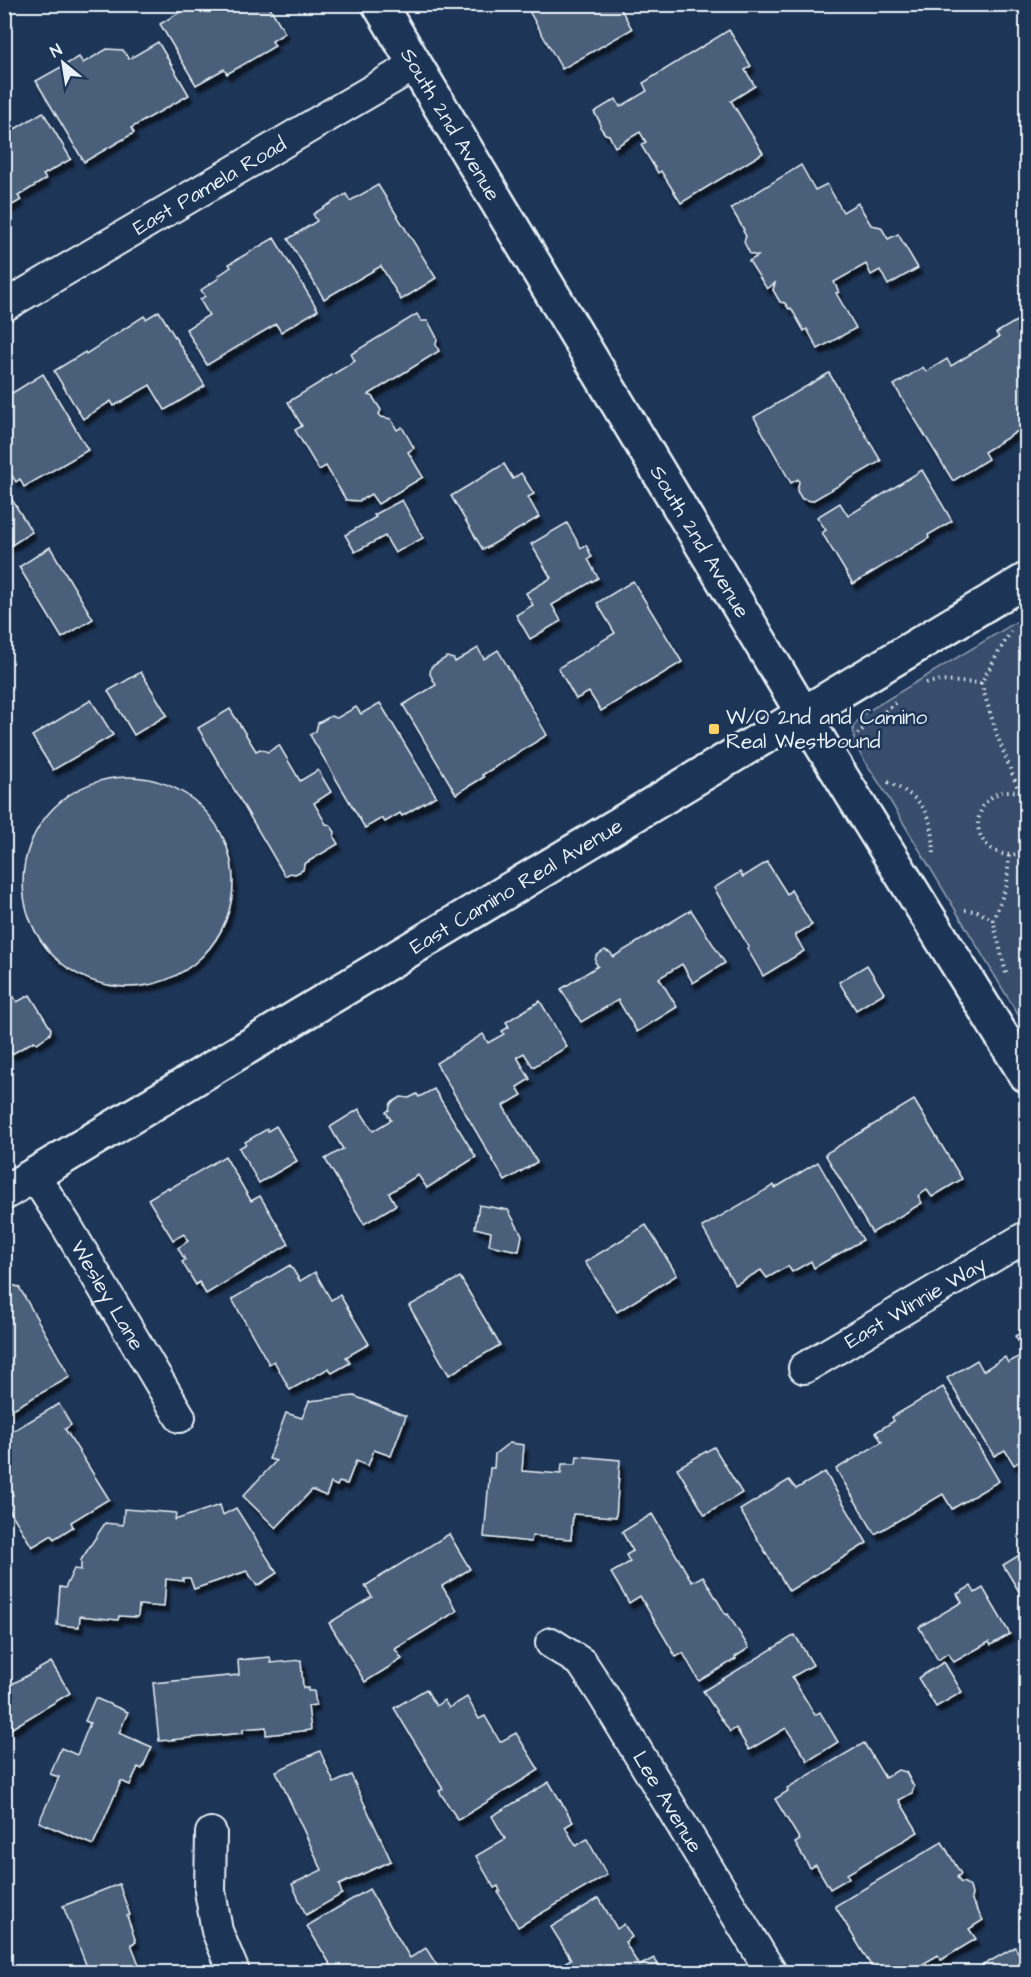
<svg xmlns="http://www.w3.org/2000/svg" width="1031" height="1977" viewBox="0 0 1031 1977" font-family="'Architects Daughter',sans-serif">
	<style>
		.green { fill: #374d6c; stroke: #909fb2; stroke-width: 1.5 }
		.building { fill: #495e7a; stroke: #e8f1f8; stroke-width: 1.5; filter: url(#shadow) }
		.lines { fill: none; stroke-linecap: round; stroke-linejoin: round }
		.minor-casing { stroke: #e8f1f8; stroke-width: 34 }
		.tertiary-casing { stroke: #e8f1f8; stroke-width: 38 }
		.path { stroke: #e8f1f8; stroke-width: 4; stroke-dasharray: 1.5 4.5; stroke-linecap: butt }
		.minor { stroke: #1d3557; stroke-width: 30 }
		.tertiary { stroke: #1d3557; stroke-width: 33 }
		.poi-dot { fill: #ffd166; stroke: #1d3557; stroke-width: 2 }
		.labels { text-anchor: middle; dominant-baseline: central; stroke-width: 5; stroke-linejoin: round; paint-order: stroke }
		.street-label { font-size: 21px; fill: #e8f1f8; stroke: #1d3557 }
		.poi-label { font-size: 21px; fill: #e8f1f8; stroke: #1d3557; text-anchor: start }
	</style>
	<defs>
		<filter id="shadow"><feDropShadow dx="3.5" dy="6" stdDeviation="1.5" flood-color="#0009"/></filter>
	</defs>
	<rect width="100%" height="100%" fill="#1d3557"/>
	<filter id="ink" filterUnits="userSpaceOnUse"><feTurbulence type="fractalNoise" baseFrequency=".0167" numOctaves="2"/><feDisplacementMap in="SourceGraphic" scale="12" xChannelSelector="R" yChannelSelector="G"/><feConvolveMatrix kernelMatrix="1 2 1 2 8 2 1 2 1" color-interpolation-filters="sRGB"/></filter>
	<g filter="url(#ink)">
		<path class="green" d="M 1026,616 L 1026,1028 L 883,789 L 855,746 L 853,727 L 863,714 Z"/>
		<g class="building">
			<path d="M 193,4 L 268,4 L 285,33 L 272,41 L 275,46 L 227,74 L 224,69 L 196,85 L 160,24 Z"/>
			<path d="M 525,4 L 618,4 L 632,29 L 562,69 Z"/>
			<path d="M 729,30 L 751,66 L 745,70 L 755,86 L 731,101 L 763,153 L 681,203 L 661,171 L 658,173 L 641,145 L 646,142 L 640,132 L 615,147 L 609,135 L 605,134 L 600,127 L 600,122 L 594,112 L 616,99 L 620,107 L 647,91 L 643,83 Z"/>
			<path d="M 158,42 L 189,95 L 131,128 L 134,133 L 84,162 L 36,81 L 79,57 L 83,63 L 107,49 L 123,50 L 129,59 Z"/>
			<path d="M 43,112 L 71,159 L 43,175 L 46,179 L 18,196 L 21,200 L 4,210 L 4,121 L 10,121 L 15,129 Z"/>
			<path d="M 801,165 L 815,190 L 827,184 L 843,212 L 858,203 L 871,225 L 881,227 L 888,239 L 898,234 L 918,268 L 888,285 L 880,270 L 871,275 L 866,264 L 834,282 L 839,292 L 836,293 L 856,328 L 818,349 L 807,329 L 804,331 L 791,308 L 789,309 L 785,303 L 780,302 L 773,290 L 775,283 L 767,289 L 749,261 L 758,256 L 750,254 L 744,242 L 746,236 L 743,231 L 744,230 L 731,208 Z"/>
			<path d="M 378,185 L 436,278 L 401,300 L 381,266 L 324,299 L 288,239 L 317,221 L 313,214 L 346,194 L 350,201 Z"/>
			<path d="M 274,238 L 318,310 L 281,332 L 276,324 L 207,365 L 186,329 L 209,315 L 200,300 L 205,296 L 201,290 L 219,278 L 218,276 L 231,267 L 229,264 Z"/>
			<path d="M 159,311 L 205,386 L 165,410 L 150,385 L 114,406 L 111,401 L 83,419 L 54,371 L 85,352 L 86,354 L 144,316 L 146,319 Z"/>
			<path d="M 417,314 L 421,321 L 428,321 L 437,338 L 436,345 L 439,351 L 368,395 L 372,396 L 381,410 L 379,414 L 381,417 L 391,419 L 397,430 L 402,427 L 414,448 L 408,452 L 423,477 L 378,504 L 371,494 L 359,501 L 346,500 L 326,466 L 319,470 L 295,430 L 302,426 L 288,402 L 355,361 L 351,354 Z"/>
			<path d="M 1016,321 L 1026,338 L 1026,426 L 984,452 L 988,459 L 953,481 L 894,385 L 923,367 L 926,372 L 947,359 L 951,366 L 999,337 L 996,333 Z"/>
			<path d="M 829,373 L 881,461 L 812,501 L 802,499 L 797,491 L 799,482 L 798,479 L 791,483 L 754,417 Z"/>
			<path d="M 43,374 L 88,450 L 24,487 L 20,479 L 16,482 L 4,463 L 4,398 Z"/>
			<path d="M 504,464 L 513,479 L 521,473 L 534,494 L 528,497 L 539,517 L 483,550 L 451,496 Z"/>
			<path d="M 922,470 L 952,521 L 928,535 L 929,538 L 853,584 L 822,533 L 826,530 L 817,517 L 840,503 L 848,516 Z"/>
			<path d="M 11,498 L 32,532 L 4,550 L 4,503 Z"/>
			<path d="M 402,500 L 423,538 L 395,553 L 385,536 L 355,552 L 345,535 L 376,517 L 374,515 Z"/>
			<path d="M 567,523 L 581,548 L 586,545 L 592,557 L 588,559 L 598,578 L 552,605 L 561,621 L 530,639 L 516,615 L 533,605 L 526,593 L 551,578 L 531,544 Z"/>
			<path d="M 50,547 L 93,619 L 62,638 L 19,567 Z"/>
			<path d="M 633,581 L 682,662 L 601,711 L 589,692 L 576,699 L 558,668 L 615,633 L 597,603 Z"/>
			<path d="M 478,648 L 484,659 L 498,650 L 547,735 L 482,775 L 484,777 L 456,794 L 403,705 L 436,685 L 430,674 L 431,667 L 447,657 L 454,659 L 455,662 Z"/>
			<path d="M 141,672 L 167,715 L 134,735 L 108,691 Z"/>
			<path d="M 91,700 L 113,735 L 53,770 L 32,736 Z"/>
			<path d="M 380,703 L 436,796 L 402,816 L 400,813 L 385,822 L 382,818 L 365,828 L 310,735 L 316,731 L 318,723 L 331,716 L 337,718 L 356,707 L 361,714 Z"/>
			<path d="M 230,709 L 256,751 L 260,749 L 268,752 L 279,745 L 300,781 L 318,770 L 331,792 L 314,803 L 326,824 L 330,825 L 335,832 L 334,837 L 338,844 L 304,864 L 303,870 L 295,874 L 290,873 L 285,876 L 198,728 Z"/>
			<circle cx="128" cy="882" r="105"/>
			<path d="M 767,862 L 787,894 L 791,890 L 812,925 L 795,935 L 804,951 L 763,976 L 747,948 L 749,947 L 714,888 L 740,872 L 743,877 Z"/>
			<path d="M 691,910 L 725,963 L 693,983 L 682,964 L 659,978 L 677,1007 L 637,1032 L 618,1000 L 581,1022 L 561,989 L 598,966 L 595,962 L 596,956 L 605,950 L 611,953 L 613,957 Z"/>
			<path d="M 867,965 L 884,993 L 856,1010 L 839,982 Z"/>
			<path d="M 12,994 L 17,1002 L 30,995 L 51,1029 L 50,1034 L 37,1043 L 34,1041 L 12,1054 L 10,1051 L 4,1054 L 4,999 Z"/>
			<path d="M 540,1001 L 567,1047 L 533,1067 L 524,1053 L 517,1057 L 530,1079 L 517,1087 L 522,1095 L 503,1106 L 537,1162 L 505,1181 L 436,1063 L 483,1034 L 488,1043 L 504,1034 L 502,1031 L 509,1027 L 506,1022 Z"/>
			<path d="M 434,1089 L 476,1157 L 427,1188 L 418,1175 L 389,1193 L 396,1205 L 364,1224 L 325,1159 L 343,1149 L 330,1127 L 359,1109 L 373,1131 L 391,1120 L 386,1112 L 389,1110 L 391,1103 L 401,1097 L 409,1098 L 417,1094 L 419,1097 Z"/>
			<path d="M 914,1100 L 962,1179 L 932,1197 L 927,1190 L 918,1196 L 922,1203 L 872,1233 L 825,1154 Z"/>
			<path d="M 276,1126 L 297,1161 L 259,1183 L 239,1148 L 246,1144 L 245,1142 L 267,1129 L 268,1131 Z"/>
			<path d="M 225,1156 L 251,1201 L 260,1196 L 289,1244 L 206,1294 L 199,1282 L 196,1285 L 182,1262 L 185,1260 L 178,1248 L 188,1241 L 184,1234 L 173,1240 L 148,1199 L 168,1187 L 169,1189 Z"/>
			<path d="M 818,1162 L 863,1240 L 814,1268 L 811,1261 L 792,1272 L 788,1266 L 767,1278 L 761,1270 L 735,1285 L 702,1227 L 774,1185 L 775,1188 Z"/>
			<path d="M 479,1205 L 508,1210 L 522,1235 L 519,1251 L 489,1245 L 491,1232 L 475,1228 Z"/>
			<path d="M 646,1225 L 677,1275 L 617,1312 L 585,1262 Z"/>
			<path d="M 290,1265 L 300,1281 L 315,1272 L 331,1300 L 340,1295 L 369,1344 L 346,1357 L 350,1363 L 332,1373 L 329,1368 L 290,1390 L 274,1361 L 269,1364 L 232,1299 Z"/>
			<path d="M 460,1277 L 500,1345 L 449,1375 L 409,1306 Z"/>
			<path d="M 4,1283 L 19,1287 L 70,1377 L 4,1414 Z"/>
			<path d="M 1026,1330 L 1026,1457 L 1014,1465 L 1005,1450 L 994,1456 L 947,1378 L 977,1360 L 983,1371 L 1005,1357 L 1008,1363 L 1025,1353 L 1015,1336 Z"/>
			<path d="M 943,1387 L 999,1481 L 952,1509 L 943,1494 L 875,1534 L 836,1469 L 882,1442 L 876,1432 L 894,1421 L 892,1417 Z"/>
			<path d="M 354,1396 L 406,1416 L 391,1456 L 374,1450 L 368,1466 L 356,1461 L 347,1484 L 339,1482 L 337,1486 L 331,1483 L 326,1496 L 312,1490 L 276,1528 L 243,1496 L 276,1461 L 269,1459 L 286,1413 L 302,1418 L 309,1401 Z"/>
			<path d="M 59,1404 L 71,1425 L 65,1429 L 109,1499 L 71,1522 L 73,1527 L 54,1539 L 52,1535 L 32,1547 L 7,1506 L 10,1504 L 6,1499 L 13,1495 L 4,1480 L 4,1436 Z"/>
			<path d="M 509,1443 L 524,1445 L 522,1471 L 561,1474 L 562,1464 L 576,1464 L 577,1456 L 620,1460 L 616,1517 L 573,1514 L 571,1539 L 532,1536 L 531,1542 L 484,1537 L 490,1468 L 494,1468 L 495,1454 Z"/>
			<path d="M 714,1447 L 742,1493 L 705,1515 L 677,1468 Z"/>
			<path d="M 825,1472 L 867,1543 L 789,1591 L 740,1510 L 789,1480 L 796,1489 Z"/>
			<path d="M 220,1505 L 223,1515 L 236,1508 L 277,1573 L 257,1586 L 247,1571 L 194,1589 L 190,1578 L 183,1578 L 183,1581 L 166,1579 L 164,1607 L 139,1605 L 138,1617 L 119,1616 L 118,1620 L 80,1616 L 79,1627 L 57,1625 L 60,1587 L 65,1588 L 74,1569 L 81,1570 L 81,1560 L 105,1523 L 123,1525 L 124,1509 L 176,1513 L 175,1520 Z"/>
			<path d="M 652,1514 L 692,1582 L 703,1576 L 726,1615 L 728,1614 L 749,1648 L 735,1657 L 736,1659 L 699,1681 L 683,1653 L 676,1657 L 640,1596 L 629,1603 L 611,1573 L 630,1562 L 626,1555 L 633,1551 L 622,1532 Z"/>
			<path d="M 449,1534 L 470,1569 L 442,1586 L 457,1611 L 395,1649 L 402,1659 L 365,1682 L 329,1623 L 372,1597 L 365,1586 Z"/>
			<path d="M 1026,1551 L 1026,1603 L 1003,1565 Z"/>
			<path d="M 971,1586 L 975,1593 L 983,1588 L 1010,1634 L 991,1645 L 989,1642 L 954,1662 L 948,1653 L 938,1660 L 919,1627 L 962,1602 L 957,1594 Z"/>
			<path d="M 795,1635 L 813,1665 L 792,1677 L 815,1715 L 820,1712 L 838,1742 L 808,1761 L 786,1728 L 749,1750 L 736,1728 L 730,1732 L 703,1691 Z"/>
			<path d="M 270,1657 L 271,1663 L 301,1660 L 303,1688 L 308,1688 L 308,1691 L 314,1691 L 316,1705 L 308,1706 L 311,1730 L 266,1735 L 266,1727 L 243,1729 L 243,1733 L 159,1741 L 153,1683 L 239,1675 L 238,1660 Z"/>
			<path d="M 51,1662 L 70,1693 L 9,1730 L 4,1722 L 4,1682 L 7,1687 Z"/>
			<path d="M 944,1662 L 962,1692 L 936,1707 L 918,1678 Z"/>
			<path d="M 426,1689 L 436,1706 L 444,1700 L 449,1708 L 467,1697 L 479,1719 L 485,1716 L 500,1742 L 516,1733 L 539,1770 L 458,1820 L 439,1791 L 443,1789 L 394,1708 Z"/>
			<path d="M 95,1698 L 128,1712 L 119,1733 L 152,1747 L 142,1769 L 138,1767 L 130,1785 L 121,1781 L 93,1845 L 39,1822 L 59,1777 L 50,1774 L 61,1748 L 77,1755 L 90,1723 L 85,1721 Z"/>
			<path d="M 864,1743 L 885,1778 L 898,1770 L 906,1772 L 914,1787 L 912,1793 L 899,1800 L 918,1832 L 847,1874 L 849,1878 L 830,1889 L 816,1865 L 810,1868 L 795,1843 L 800,1840 L 775,1799 L 788,1791 L 787,1788 Z"/>
			<path d="M 320,1751 L 334,1783 L 351,1775 L 391,1861 L 339,1885 L 342,1894 L 306,1915 L 292,1884 L 322,1870 L 276,1771 Z"/>
			<path d="M 549,1782 L 573,1822 L 565,1827 L 576,1846 L 587,1839 L 607,1875 L 518,1927 L 498,1892 L 500,1891 L 498,1886 L 494,1888 L 476,1856 L 505,1839 L 492,1816 Z"/>
			<path d="M 942,1842 L 961,1874 L 957,1877 L 960,1882 L 965,1883 L 970,1887 L 972,1894 L 971,1899 L 983,1920 L 969,1929 L 976,1939 L 941,1960 L 938,1955 L 921,1965 L 924,1969 L 917,1972 L 877,1972 L 875,1968 L 873,1969 L 835,1906 Z"/>
			<path d="M 119,1884 L 130,1915 L 127,1916 L 136,1942 L 131,1944 L 142,1972 L 89,1972 L 63,1906 Z"/>
			<path d="M 369,1889 L 410,1958 L 426,1948 L 441,1972 L 394,1972 L 391,1968 L 384,1972 L 345,1972 L 343,1969 L 335,1972 L 307,1926 Z"/>
			<path d="M 599,1898 L 617,1929 L 624,1924 L 632,1937 L 625,1942 L 639,1966 L 654,1958 L 663,1972 L 566,1972 L 561,1965 L 571,1959 L 551,1927 Z"/>
			<path d="M 1015,1947 L 1026,1967 L 1026,1972 L 971,1972 Z"/>
		</g>
		<g class="lines">
			<defs>
				<g id="minor">
					<path id="s1" d="M 4,306 L 415,65"/>
					<path id="s2" d="M 34,1175 L 66,1225 L 180,1417"/>
					<path id="s3" d="M 804,1368 L 1026,1237"/>
					<path id="s4" d="M 551,1643 L 582,1663 L 603,1695 L 771,1972"/>
					<path d="M 211,1833 L 210,1891 L 217,1931 L 234,1972"/>
				</g>
				<g id="tertiary">
					<path id="s5" d="M 379,4 L 826,752 L 1026,1075"/>
					<path id="s6" d="M 4,1193 L 1026,580"/>
				</g>
			</defs>
			<use href="#minor" class="minor-casing"/>
			<use href="#tertiary" class="tertiary-casing"/>
			<g class="path">
				<path d="M 1011,631 L 981,683 L 998,738 L 1019,791"/>
				<path d="M 926,683 L 939,681 L 981,683"/>
				<path d="M 857,734 L 895,703"/>
				<path d="M 888,782 C 926,801 933,813 934,856"/>
				<path d="M 1026,795 C 986,776 959,831 995,851 C 1006,857 1017,855 1026,850"/>
				<path d="M 965,910 L 977,911 L 993,920"/>
				<path d="M 1006,973 L 993,920 L 1007,885 L 1009,855"/>
			</g>
			<use href="#minor" class="minor"/>
			<use href="#tertiary" class="tertiary"/>
		</g>
	</g>
	<rect class="poi-dot" x="708" y="723" width="12" height="12" rx="3"/>
	<g class="labels">
		<g class="street-label">
			<text stroke="none"><textPath href="#s5" startOffset="140">South 2nd Avenue</textPath></text>
			<text stroke="none"><textPath href="#s1" startOffset="238">East Pamela Road</textPath></text>
			<text stroke="none"><textPath href="#s5" startOffset="626">South 2nd Avenue</textPath></text>
			<text stroke="none"><textPath href="#s6" startOffset="597">East Camino Real Avenue</textPath></text>
			<text stroke="none"><textPath href="#s2" startOffset="141">Wesley Lane</textPath></text>
			<text stroke="none"><textPath href="#s3" startOffset="129">East Winnie Way</textPath></text>
			<text stroke="none"><textPath href="#s4" startOffset="200">Lee Avenue</textPath></text>
		</g>
		<g class="poi-label">
			<text x="726" y="717">W/O 2nd and Camino<tspan x="726" dy="24">Real Westbound</tspan></text>
		</g>
	</g>
	<rect width="1031" height="1977" fill="none" stroke="#1d3557" stroke-width="24"/>
	<rect x="12" y="12" width="1007" height="1953" fill="none" stroke="#e8f1f8" stroke-width="2" filter="url(#ink)"/>
	<g transform="translate(63 63) rotate(330)" stroke="#1d3557" stroke-width="4.5" paint-order="stroke">
	<path d="M0-4.5L10 22L0 15L-10 22Z" fill="#e8f1f8"/>
	<text y="-9" font-size="16" font-weight="bold" text-anchor="middle" fill="#e8f1f8">N</text>
	</g>
</svg>
